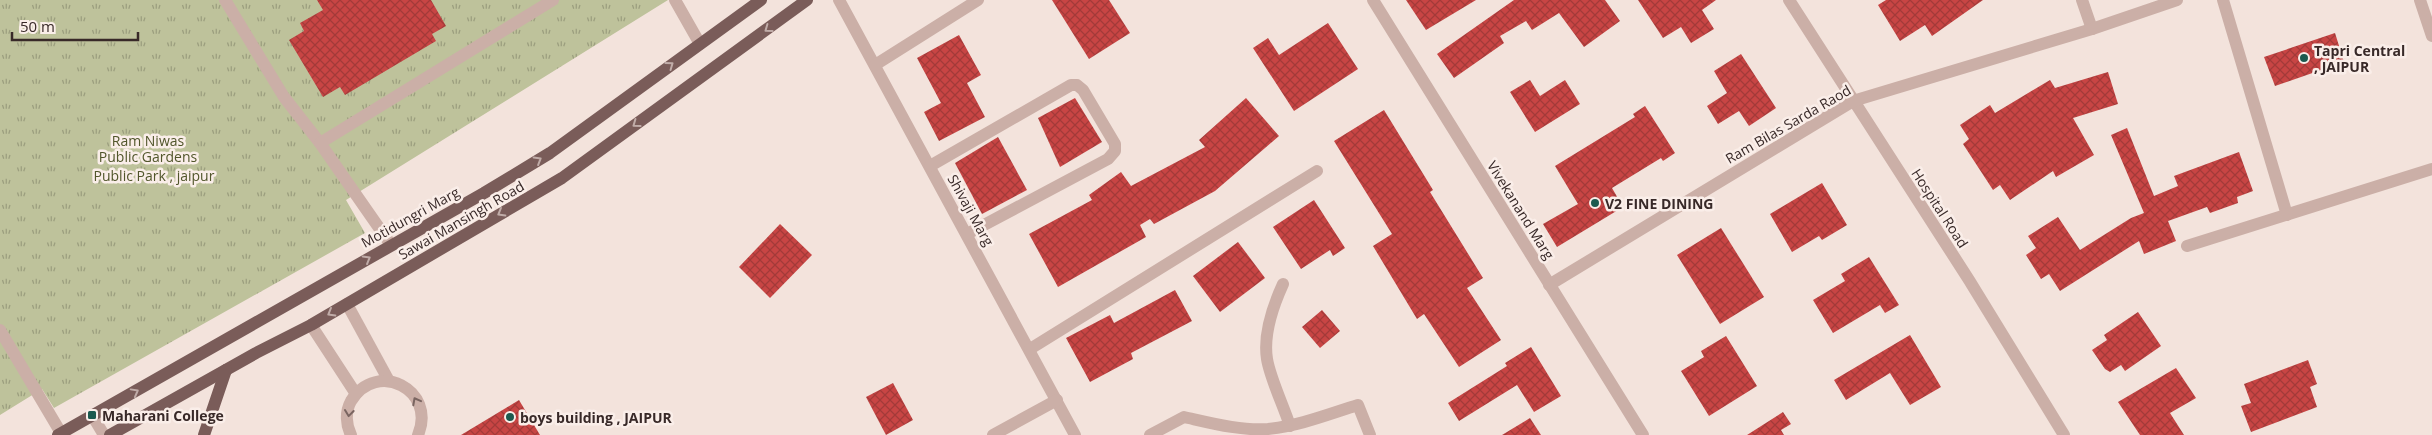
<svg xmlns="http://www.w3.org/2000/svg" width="2432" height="435" viewBox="0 0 2432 435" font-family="'Open Sans',sans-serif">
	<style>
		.park { fill: url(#park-tufts) }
		.building { fill: url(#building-cross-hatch) }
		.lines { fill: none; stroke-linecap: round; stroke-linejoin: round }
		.minor { stroke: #cbafa7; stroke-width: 12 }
		.major { stroke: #7a5c59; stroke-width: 12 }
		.oneway { stroke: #c0aca8 }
		.oneway2 { stroke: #7a6561 }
		.poi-dot { fill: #1c5a4f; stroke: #faeee9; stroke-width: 2 }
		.labels { text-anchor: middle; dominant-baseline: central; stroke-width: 5; stroke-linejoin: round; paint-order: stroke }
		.poi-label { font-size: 14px; font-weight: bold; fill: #382928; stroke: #faeee9; text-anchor: start }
		.street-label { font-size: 14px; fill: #382928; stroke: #faeee9 }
		.park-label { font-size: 14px; fill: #51562b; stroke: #faeee9 }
	</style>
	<defs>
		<pattern id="park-tufts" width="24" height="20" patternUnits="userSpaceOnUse" patternTransform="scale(1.25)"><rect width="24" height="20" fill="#bec29b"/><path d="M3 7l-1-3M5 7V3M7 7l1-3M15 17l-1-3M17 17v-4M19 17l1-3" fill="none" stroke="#9b9e7e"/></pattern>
		<pattern id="building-cross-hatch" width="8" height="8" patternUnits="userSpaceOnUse" patternTransform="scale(1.25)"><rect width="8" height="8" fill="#c84544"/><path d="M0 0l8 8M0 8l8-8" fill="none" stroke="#a33a39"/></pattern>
	</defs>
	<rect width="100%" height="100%" fill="#f3e3dc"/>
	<path class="park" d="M 0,0 L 668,0 L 346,200 L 365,233 L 54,408 L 42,389 L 0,415 Z"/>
	<g class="building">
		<path d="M 317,0 L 431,0 L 446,26 L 432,34 L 436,41 L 345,95 L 340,87 L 323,97 L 289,40 L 304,31 L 300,23 L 323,10 Z"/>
		<path d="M 1052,0 L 1109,0 L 1130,33 L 1089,59 Z"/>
		<path d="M 1406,0 L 1476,0 L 1426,30 Z"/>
		<path d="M 1514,0 L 1605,0 L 1620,21 L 1584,47 L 1559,13 L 1532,30 L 1526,21 L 1500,36 L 1504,43 L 1454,78 L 1437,54 Z"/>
		<path d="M 1638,0 L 1716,0 L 1702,10 L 1714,29 L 1691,43 L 1681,27 L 1663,38 Z"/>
		<path d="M 1886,0 L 1983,0 L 1932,36 L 1925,25 L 1900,41 L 1878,5 Z"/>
		<path d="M 1328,23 L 1358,69 L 1294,111 L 1253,48 L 1268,38 L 1279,55 Z"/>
		<path d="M 2335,33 L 2344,62 L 2275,86 L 2264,57 Z"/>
		<path d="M 959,35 L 981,75 L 967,83 L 985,117 L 939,141 L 924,112 L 941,103 L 917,58 Z"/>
		<path d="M 1741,54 L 1776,108 L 1749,126 L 1739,111 L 1718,124 L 1707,106 L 1727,93 L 1714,71 Z"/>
		<path d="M 2108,72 L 2118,104 L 2073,118 L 2094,155 L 2056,177 L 2053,171 L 2010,200 L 2000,185 L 1993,190 L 1963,144 L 1969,139 L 1960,125 L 1990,105 L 1995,113 L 2050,80 L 2055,88 Z"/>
		<path d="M 1530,80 L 1540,96 L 1565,80 L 1580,104 L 1535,132 L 1510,92 Z"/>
		<path d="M 1075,98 L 1102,142 L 1060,167 L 1038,118 Z"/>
		<path d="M 1246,98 L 1279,136 L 1215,191 L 1154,224 L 1150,219 L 1140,225 L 1146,237 L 1058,287 L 1029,234 L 1092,200 L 1089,195 L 1121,172 L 1131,186 L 1205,147 L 1199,140 Z"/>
		<path d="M 1645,106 L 1675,153 L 1663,161 L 1661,158 L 1612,188 L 1623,207 L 1557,247 L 1543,224 L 1578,204 L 1555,166 L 1635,117 L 1633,114 Z"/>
		<path d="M 1384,110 L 1433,190 L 1430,192 L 1483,278 L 1467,288 L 1501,340 L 1459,367 L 1424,314 L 1417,319 L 1373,246 L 1392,234 L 1334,141 Z"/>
		<path d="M 2127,128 L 2154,196 L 2178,186 L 2174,176 L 2239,152 L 2253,191 L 2237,197 L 2238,203 L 2210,213 L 2207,207 L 2168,221 L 2176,241 L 2144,254 L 2139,241 L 2060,291 L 2049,274 L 2041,279 L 2026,255 L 2036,248 L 2028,236 L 2058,217 L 2080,250 L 2131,218 L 2144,213 L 2111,135 Z"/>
		<path d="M 998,137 L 1027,190 L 982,214 L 955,163 Z"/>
		<path d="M 1822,183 L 1847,225 L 1822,240 L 1819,236 L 1792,252 L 1770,214 Z"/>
		<path d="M 1314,200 L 1345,248 L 1333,256 L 1330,250 L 1301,269 L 1273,227 Z"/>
		<path d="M 780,224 L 812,255 L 770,298 L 739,267 Z"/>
		<path d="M 1721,228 L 1764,297 L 1720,324 L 1677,255 Z"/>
		<path d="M 1238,242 L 1265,278 L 1220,312 L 1193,276 Z"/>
		<path d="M 1869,257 L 1899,305 L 1885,313 L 1880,305 L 1833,333 L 1813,300 L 1845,281 L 1841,274 Z"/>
		<path d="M 1175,290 L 1192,321 L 1131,353 L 1133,359 L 1090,382 L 1066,338 L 1110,315 L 1114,323 Z"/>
		<path d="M 1322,310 L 1340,331 L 1320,348 L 1302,327 Z"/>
		<path d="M 2138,312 L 2161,346 L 2125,371 L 2121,365 L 2110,372 L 2105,369 L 2092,350 L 2107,340 L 2104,335 Z"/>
		<path d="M 1910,335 L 1941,387 L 1910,405 L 1890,373 L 1846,400 L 1834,380 Z"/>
		<path d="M 1726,336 L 1757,386 L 1709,416 L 1681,371 L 1704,357 L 1701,351 Z"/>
		<path d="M 1531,347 L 1561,396 L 1534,412 L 1517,385 L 1459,421 L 1448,403 L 1507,366 L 1505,363 Z"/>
		<path d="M 2308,360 L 2317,384 L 2310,387 L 2317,407 L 2251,432 L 2241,406 L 2251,403 L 2244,384 Z"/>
		<path d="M 2176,368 L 2196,398 L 2170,413 L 2184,435 L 2140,435 L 2118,402 Z"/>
		<path d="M 893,383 L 913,420 L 886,435 L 866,397 Z"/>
		<path d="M 519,400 L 540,435 L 461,435 Z"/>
		<path d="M 1783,412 L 1791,424 L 1781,430 L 1784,435 L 1747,435 Z"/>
		<path d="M 1530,418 L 1541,435 L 1502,435 Z"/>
	</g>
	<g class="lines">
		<g class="minor">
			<path d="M 225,0 L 284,97 L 320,143"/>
			<path d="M 675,0 L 700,44"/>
			<path d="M 839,0 L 1075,435"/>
			<path d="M 1373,0 L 1643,435"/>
			<path d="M 1789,0 L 1969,280 L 2064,435"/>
			<path d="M 2082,0 L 2092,29"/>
			<path d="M 2223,0 L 2287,215"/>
			<path d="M 2420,0 L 2432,36"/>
			<path d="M 875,65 L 978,0"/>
			<path d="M 930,166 L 1071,85 L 1077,85 L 1083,90 L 1115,144 L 1115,151 L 1108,159 L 967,234"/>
			<path d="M 391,245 L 320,143 L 553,0"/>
			<path d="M 2187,246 L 2432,169"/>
			<path d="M 1283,284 C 1273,306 1263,334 1267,359 C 1270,378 1284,407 1290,426"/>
			<path d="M 1549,285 L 1853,101 L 2092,29 L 2177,0"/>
			<path d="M 347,304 L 389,381"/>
			<path d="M 311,325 L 356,394"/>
			<path d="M 0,330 L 61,433"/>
			<path d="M 1030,349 L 1317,171"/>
			<path d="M 92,415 L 104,435"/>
			<path d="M 351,435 C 346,425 345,412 351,401 C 377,359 437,390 418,435"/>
			<path d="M 993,435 L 1057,400"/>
			<path d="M 1150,435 L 1184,417 C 1211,423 1241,431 1268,429 C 1299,426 1329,414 1358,405 L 1370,435"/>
		</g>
		<g class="major">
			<path d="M 58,435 L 484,193 L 550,153 L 761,0"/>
			<path d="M 110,435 L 256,353 L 311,325 L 562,178 L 807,0"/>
			<path d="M 204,435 L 226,370"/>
		</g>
	</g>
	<defs><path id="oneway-chevron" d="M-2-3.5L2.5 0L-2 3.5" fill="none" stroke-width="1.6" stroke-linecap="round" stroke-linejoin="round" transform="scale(1.25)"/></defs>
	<g class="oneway">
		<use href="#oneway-chevron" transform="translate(768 29) rotate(144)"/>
		<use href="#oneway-chevron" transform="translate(670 65) rotate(-36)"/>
		<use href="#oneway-chevron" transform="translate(636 124) rotate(144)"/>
		<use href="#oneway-chevron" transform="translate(538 160) rotate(-31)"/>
		<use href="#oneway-chevron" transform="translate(501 213) rotate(150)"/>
		<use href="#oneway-chevron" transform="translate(367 259) rotate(-30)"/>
		<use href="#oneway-chevron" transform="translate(331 313) rotate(150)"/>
		<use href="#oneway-chevron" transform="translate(135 392) rotate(-29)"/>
	</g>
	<g class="oneway2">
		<use href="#oneway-chevron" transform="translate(416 401) rotate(-118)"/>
		<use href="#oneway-chevron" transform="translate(349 413) rotate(97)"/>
	</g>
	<g class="poi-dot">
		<circle cx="2304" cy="58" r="5"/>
		<circle cx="1595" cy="203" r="5"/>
		<rect x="87" y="410" width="10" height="10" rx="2.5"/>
		<circle cx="510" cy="417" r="5"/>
	</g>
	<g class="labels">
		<g class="poi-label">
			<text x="2314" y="50">Tapri Central<tspan x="2314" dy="16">, JAIPUR</tspan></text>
			<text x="1605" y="203">V2 FINE DINING</text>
			<text x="102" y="415">Maharani College</text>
			<text x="520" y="417">boys building , JAIPUR</text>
		</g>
		<g class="street-label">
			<text transform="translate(1788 124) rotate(-30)">Ram Bilas Sarda Raod</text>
			<text transform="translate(1940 208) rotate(57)">Hospital Road</text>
			<text transform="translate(971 210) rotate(61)">Shivaji Marg</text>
			<text transform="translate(1521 210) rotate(58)">Vivekanand Marg</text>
			<text transform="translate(410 217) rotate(-29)">Motidungri Marg</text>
			<text transform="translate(461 220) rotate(-30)">Sawai Mansingh Road</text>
		</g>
		<g class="park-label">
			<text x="148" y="140">Ram Niwas<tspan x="148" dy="16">Public Gardens</tspan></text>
			<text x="154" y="175">Public Park , jaipur</text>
		</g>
	</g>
	<path d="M12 32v8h126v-8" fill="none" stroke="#382928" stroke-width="2.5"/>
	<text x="20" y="32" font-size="15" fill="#382928" stroke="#faeee9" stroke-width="4" paint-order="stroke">50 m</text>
</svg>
